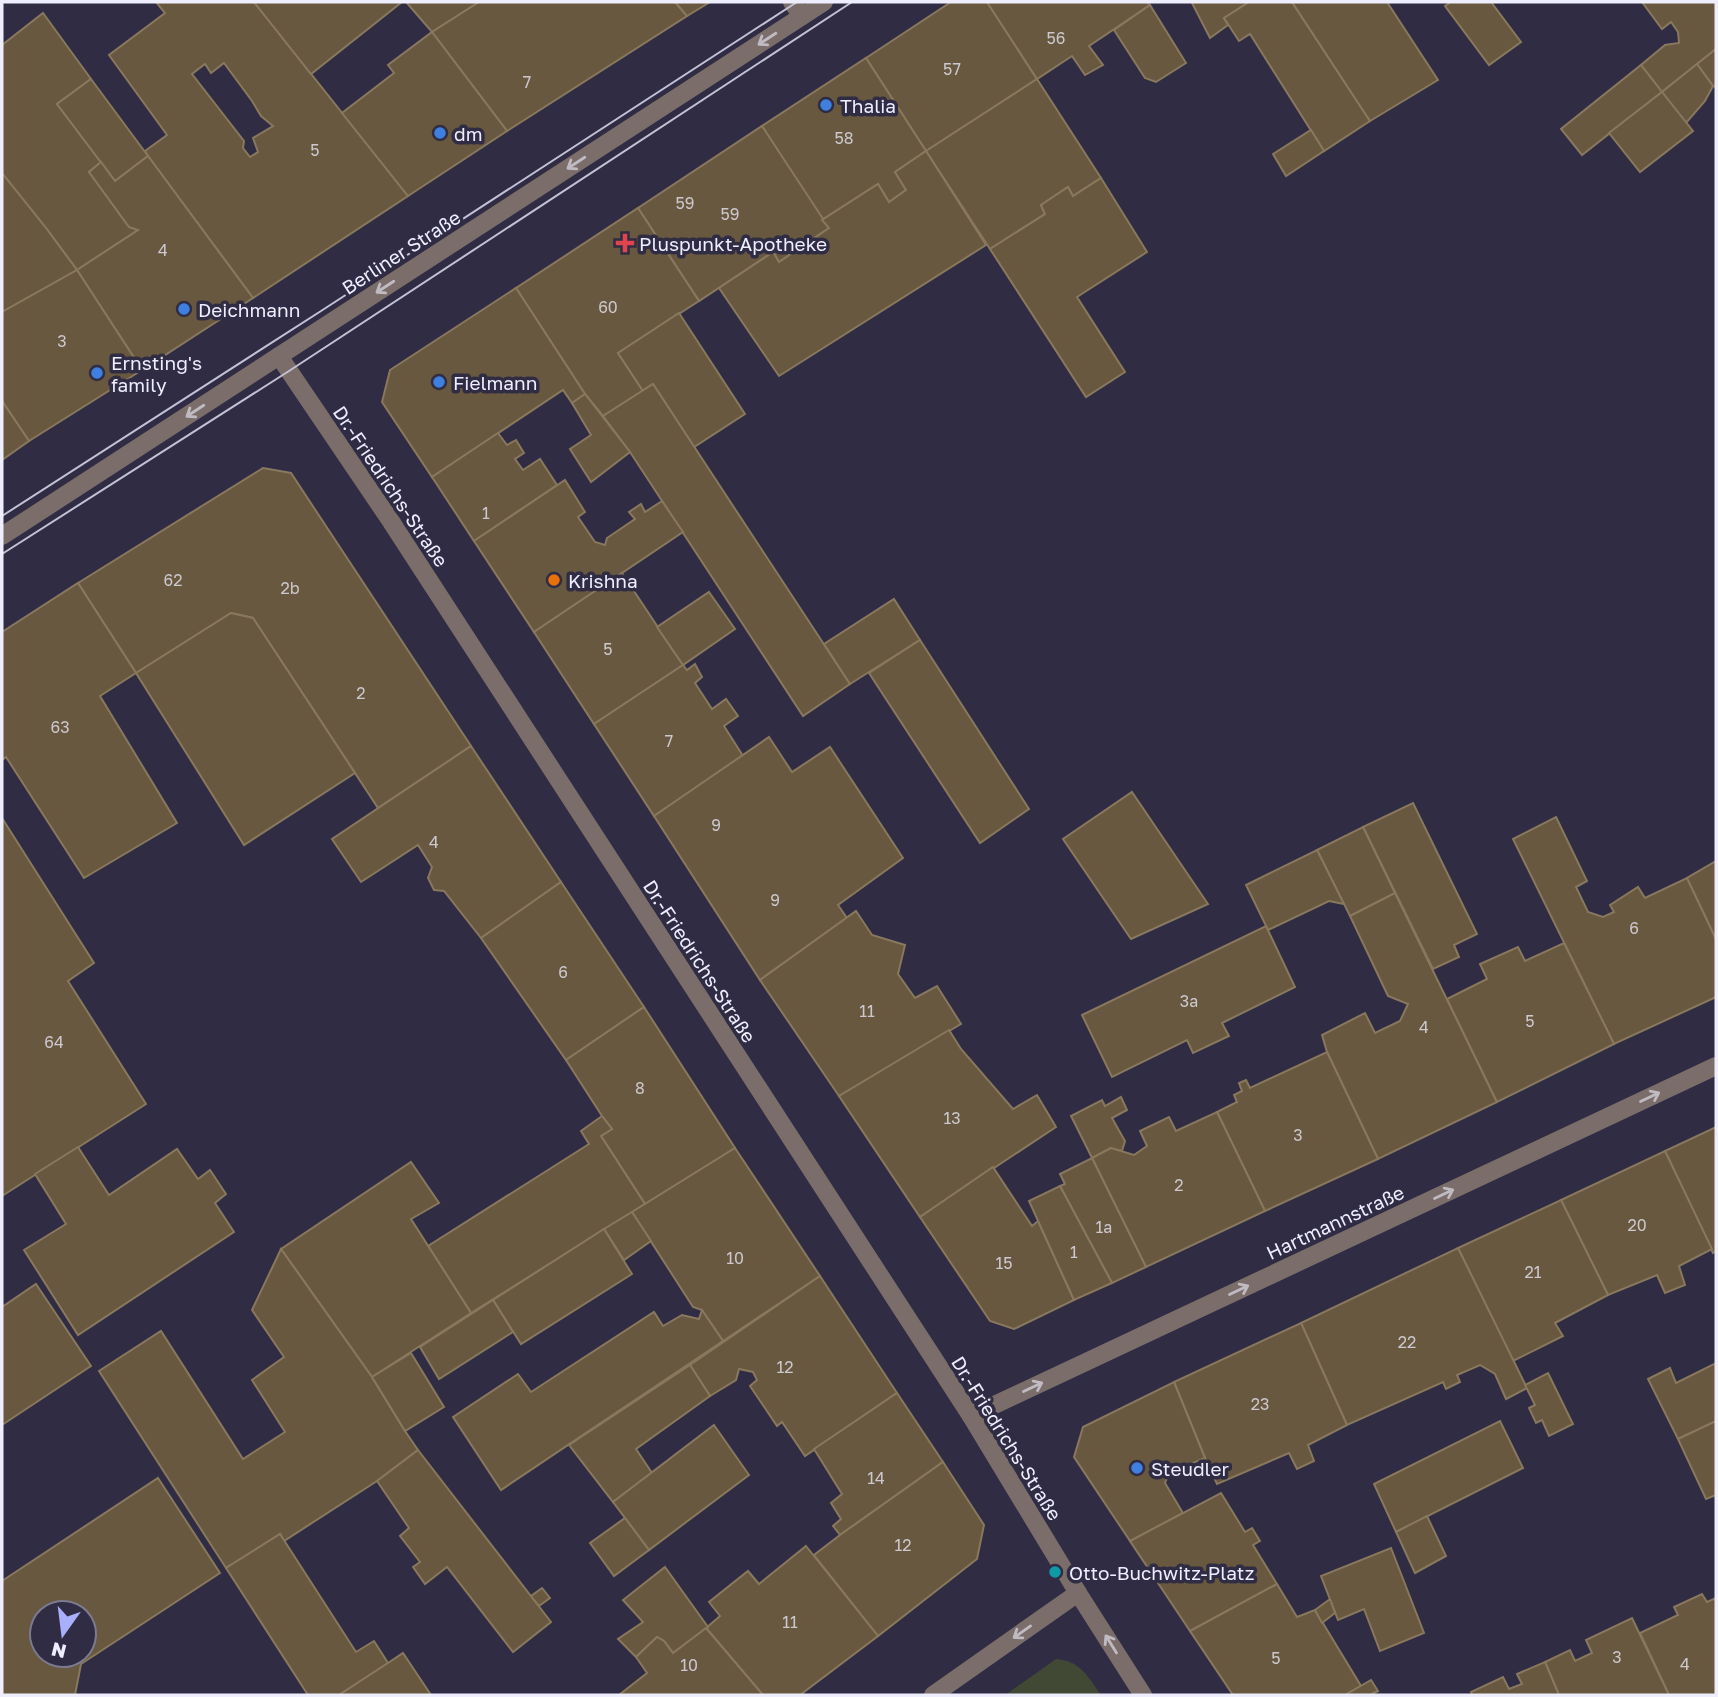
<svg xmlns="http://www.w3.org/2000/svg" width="1718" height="1697" viewBox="0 0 1718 1697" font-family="'Golos Text',sans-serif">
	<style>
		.green { fill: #414834 }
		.building { fill: #68583f; stroke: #88785d; stroke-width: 2; fill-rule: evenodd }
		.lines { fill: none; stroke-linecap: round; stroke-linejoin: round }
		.pedestrian { stroke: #7b6d69; stroke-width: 18 }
		.minor { stroke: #7b6d69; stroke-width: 18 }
		.tram { stroke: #c3c2d4; stroke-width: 2 }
		.oneway { stroke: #c0bac2 }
		.shop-dot { fill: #3f7fe0; stroke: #2f2c44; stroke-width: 2.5 }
		.health-dot { fill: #e0444e; stroke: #2f2c44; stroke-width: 2.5 }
		.food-dot { fill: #e8710a; stroke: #2f2c44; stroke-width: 2.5 }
		.culture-dot { fill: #0f9aa8; stroke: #2f2c44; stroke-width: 2.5 }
		.labels { text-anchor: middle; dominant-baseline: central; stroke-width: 7; stroke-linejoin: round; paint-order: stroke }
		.number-label { font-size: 16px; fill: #ccc8ce }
		.poi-label { font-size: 19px; fill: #eeeefe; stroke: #2f2c44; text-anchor: start }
		.street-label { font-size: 19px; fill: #eeeefe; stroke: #2f2c44 }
	</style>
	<rect width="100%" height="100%" fill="#2f2c44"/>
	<path class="green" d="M 1056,1659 C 1080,1660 1089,1678 1101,1695 L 1005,1695 Z"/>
	<g class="building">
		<path d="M 156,2 L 254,2 L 408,196 L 253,298 L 148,156 L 145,151 L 167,135 L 109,55 L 165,13 ZM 224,63 L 252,101 L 261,116 L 273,126 L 253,138 L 258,152 L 250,157 L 243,148 L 244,141 L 192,74 L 205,64 L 211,73 Z"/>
		<path d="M 254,2 L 402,2 L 311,74 Z"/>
		<path d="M 406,2 L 479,2 L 432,32 Z"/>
		<path d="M 479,2 L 675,2 L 687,16 L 507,131 L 432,32 Z"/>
		<path d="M 675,2 L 710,2 L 687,16 Z"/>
		<path d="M 951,2 L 987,2 L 1037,79 L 926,151 L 866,58 Z"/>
		<path d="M 987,2 L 1147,2 L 1150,5 L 1089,46 L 1103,65 L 1085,75 L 1072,56 L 1037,79 Z"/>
		<path d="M 1193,2 L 1249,2 L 1224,18 L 1228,25 L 1210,38 L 1192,3 Z"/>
		<path d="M 1249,2 L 1292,2 L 1370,121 L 1324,151 L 1250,34 L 1239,41 L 1224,18 Z"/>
		<path d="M 1292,2 L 1387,2 L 1438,80 L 1370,121 Z"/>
		<path d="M 1451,2 L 1491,2 L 1521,42 L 1489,65 L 1445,6 Z"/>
		<path d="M 1642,2 L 1716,2 L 1716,49 L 1662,92 L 1641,65 L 1665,45 L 1679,43 L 1678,32 L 1671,22 L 1662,29 Z"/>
		<path d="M 1150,5 L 1186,63 L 1156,82 L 1145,78 L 1114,30 Z"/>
		<path d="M 43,13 L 91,79 L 57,104 L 101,162 L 89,172 L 129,227 L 138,230 L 77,270 L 46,228 L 2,173 L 2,45 Z"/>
		<path d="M 432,32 L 507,131 L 408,196 L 342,113 L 394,73 L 388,65 Z"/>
		<path d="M 1716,49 L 1716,87 L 1713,86 L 1697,64 Z"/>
		<path d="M 866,58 L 926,151 L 895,172 L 906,190 L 889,202 L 878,184 L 822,220 L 762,126 Z"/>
		<path d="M 1697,64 L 1713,86 L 1705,101 L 1686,123 L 1662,92 Z"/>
		<path d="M 1641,65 L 1662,92 L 1582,155 L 1561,129 Z"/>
		<path d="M 91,79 L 148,156 L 115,181 L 57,104 Z"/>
		<path d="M 1037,79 L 1101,178 L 1073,196 L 1068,187 L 1041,205 L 1045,214 L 990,249 L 926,151 Z"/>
		<path d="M 1662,92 L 1693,131 L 1640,172 L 1609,133 Z"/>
		<path d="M 762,126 L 829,228 L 779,262 L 773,252 L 699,301 L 638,208 Z"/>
		<path d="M 1311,130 L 1324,151 L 1286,176 L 1273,154 Z"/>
		<path d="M 926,151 L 986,245 L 779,376 L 719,288 L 773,252 L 779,262 L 829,228 L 822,220 L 878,184 L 889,202 L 906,190 L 895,172 Z"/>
		<path d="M 148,156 L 253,298 L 142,370 L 77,270 L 138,230 L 129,227 L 89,172 L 101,162 L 115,181 Z"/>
		<path d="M 2,173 L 46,228 L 77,270 L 2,312 Z"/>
		<path d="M 1101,178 L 1147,252 L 1077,297 L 1125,372 L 1086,397 L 990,249 L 1045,214 L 1041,205 L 1068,187 L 1073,196 Z"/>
		<path d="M 638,208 L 699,301 L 618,353 L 643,391 L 603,416 L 585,394 L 516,288 Z"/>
		<path d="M 77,270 L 142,370 L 29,441 L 2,401 L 2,312 Z"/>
		<path d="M 516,288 L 585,394 L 572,403 L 563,390 L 432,477 L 382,402 L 390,370 Z"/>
		<path d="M 679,313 L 745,414 L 694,447 L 653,384 L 643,391 L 618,353 Z"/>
		<path d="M 653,384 L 850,684 L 803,716 L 630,452 L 603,416 Z"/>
		<path d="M 585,394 L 630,452 L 591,482 L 570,449 L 591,435 L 572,403 Z"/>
		<path d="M 2,401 L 29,441 L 2,460 Z"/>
		<path d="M 498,433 L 507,445 L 516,440 L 524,453 L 515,459 L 523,470 L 540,459 L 557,485 L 474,541 L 432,477 Z"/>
		<path d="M 263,468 L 291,473 L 471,746 L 378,808 L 253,618 L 231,613 L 136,673 L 78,583 Z"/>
		<path d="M 565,480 L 585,512 L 578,517 L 595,542 L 605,545 L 607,538 L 635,519 L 629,512 L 641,504 L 645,512 L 662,501 L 683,532 L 534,632 L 474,541 Z"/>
		<path d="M 622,573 L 683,665 L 594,724 L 534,632 Z"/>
		<path d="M 78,583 L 136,673 L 100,696 L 177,823 L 84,878 L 6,757 L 2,760 L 2,632 Z"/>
		<path d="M 709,592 L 735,629 L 683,665 L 657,627 Z"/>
		<path d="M 894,599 L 920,640 L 850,684 L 824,644 Z"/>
		<path d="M 231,613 L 253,618 L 355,773 L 244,845 L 136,673 Z"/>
		<path d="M 920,640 L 1029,809 L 980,843 L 869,673 Z"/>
		<path d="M 695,664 L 702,677 L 695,683 L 712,709 L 726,699 L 738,716 L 724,726 L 743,756 L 654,816 L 594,724 L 683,665 L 687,670 Z"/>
		<path d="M 769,737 L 792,772 L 830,747 L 903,858 L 838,905 L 847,918 L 760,980 L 654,816 Z"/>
		<path d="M 471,746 L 561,882 L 481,938 L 444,891 L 434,890 L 428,878 L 432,867 L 418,845 L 361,882 L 332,839 Z"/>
		<path d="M 1132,792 L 1208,904 L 1131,939 L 1063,839 Z"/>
		<path d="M 1413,803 L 1477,934 L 1454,945 L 1459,957 L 1433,969 L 1363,827 Z"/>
		<path d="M 1556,817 L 1587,881 L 1576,887 L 1588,912 L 1603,917 L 1614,912 L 1610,905 L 1638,887 L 1645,898 L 1687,878 L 1716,939 L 1716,997 L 1614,1044 L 1513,839 Z"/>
		<path d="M 2,818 L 94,963 L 68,981 L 146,1104 L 2,1196 Z"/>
		<path d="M 1363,827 L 1395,893 L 1350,916 L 1317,850 Z"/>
		<path d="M 1317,850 L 1344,904 L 1329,901 L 1268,930 L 1246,885 Z"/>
		<path d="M 1716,861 L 1716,939 L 1687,878 Z"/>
		<path d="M 561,882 L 644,1007 L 566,1060 L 481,938 Z"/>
		<path d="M 1395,893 L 1497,1102 L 1378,1159 L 1327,1052 L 1322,1035 L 1365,1013 L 1375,1033 L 1400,1021 L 1408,1004 L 1388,996 L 1350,916 Z"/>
		<path d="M 856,911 L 872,935 L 905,945 L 898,974 L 915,998 L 937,986 L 961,1024 L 839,1096 L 760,980 Z"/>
		<path d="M 1266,926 L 1295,987 L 1222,1023 L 1229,1036 L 1193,1053 L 1187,1040 L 1112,1077 L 1082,1015 Z"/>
		<path d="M 1564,943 L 1614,1044 L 1497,1102 L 1447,999 L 1487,979 L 1480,964 L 1518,947 L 1525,961 Z"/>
		<path d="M 644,1007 L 735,1148 L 645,1204 L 601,1136 L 612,1129 L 602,1116 L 566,1060 Z"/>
		<path d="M 949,1030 L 961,1049 L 1013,1109 L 1037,1095 L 1056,1127 L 920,1217 L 839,1096 Z"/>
		<path d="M 1327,1052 L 1378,1159 L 1265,1211 L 1217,1112 L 1237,1102 L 1234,1095 L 1242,1091 L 1239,1083 L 1246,1080 L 1250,1088 Z"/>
		<path d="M 1121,1097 L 1127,1110 L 1112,1118 L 1125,1141 L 1122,1151 L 1111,1148 L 1092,1158 L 1071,1116 L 1102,1100 L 1105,1106 Z"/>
		<path d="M 1217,1112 L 1265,1211 L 1146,1267 L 1092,1158 L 1111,1148 L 1134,1155 L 1147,1146 L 1140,1131 L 1169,1117 L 1176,1131 Z"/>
		<path d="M 602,1116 L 612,1129 L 601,1136 L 645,1204 L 471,1313 L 428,1246 L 589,1144 L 581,1131 Z"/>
		<path d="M 1716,1127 L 1716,1251 L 1713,1253 L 1665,1151 Z"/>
		<path d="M 78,1147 L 109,1195 L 177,1149 L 198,1179 L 210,1170 L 226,1194 L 215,1203 L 234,1232 L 78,1335 L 24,1250 L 66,1224 L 35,1174 Z"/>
		<path d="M 735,1148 L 820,1276 L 723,1341 L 702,1310 L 693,1307 L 632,1212 Z"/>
		<path d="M 1665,1151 L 1712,1249 L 1679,1266 L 1685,1285 L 1665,1293 L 1657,1275 L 1608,1295 L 1561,1200 Z"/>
		<path d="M 1092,1158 L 1146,1267 L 1112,1283 L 1060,1186 L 1065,1184 L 1060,1174 Z"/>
		<path d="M 411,1162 L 439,1203 L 411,1219 L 471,1313 L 372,1377 L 281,1249 Z"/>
		<path d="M 993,1167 L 1032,1226 L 1038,1221 L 1074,1300 L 1014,1329 L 990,1321 L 920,1217 Z"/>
		<path d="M 1060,1186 L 1112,1283 L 1074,1300 L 1029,1201 Z"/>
		<path d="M 1561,1200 L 1608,1295 L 1555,1323 L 1563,1336 L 1513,1361 L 1458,1248 Z"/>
		<path d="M 632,1212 L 651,1241 L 624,1260 L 604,1229 Z"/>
		<path d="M 604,1229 L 632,1274 L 521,1344 L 493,1300 Z"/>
		<path d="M 1458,1248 L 1527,1388 L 1506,1399 L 1495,1374 L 1480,1365 L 1457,1375 L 1460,1382 L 1446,1389 L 1443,1382 L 1347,1425 L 1301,1323 Z"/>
		<path d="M 281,1249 L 372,1377 L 405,1431 L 418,1450 L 377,1481 L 284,1541 L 280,1534 L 226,1568 L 99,1371 L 161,1331 L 243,1459 L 285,1432 L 252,1380 L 284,1357 L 252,1310 Z"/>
		<path d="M 820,1276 L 897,1393 L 805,1456 L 782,1422 L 777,1426 L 750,1386 L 757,1380 L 753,1372 L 739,1369 L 736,1380 L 710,1396 L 690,1365 Z"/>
		<path d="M 36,1284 L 91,1366 L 2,1425 L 2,1307 Z"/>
		<path d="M 493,1300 L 513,1332 L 439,1379 L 420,1347 Z"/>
		<path d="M 702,1310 L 723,1341 L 501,1490 L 453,1417 L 518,1374 L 531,1392 L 654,1312 L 663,1326 L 682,1315 L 699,1319 Z"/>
		<path d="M 1301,1323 L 1347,1425 L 1308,1445 L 1314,1461 L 1297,1469 L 1289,1453 L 1217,1484 L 1205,1458 L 1174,1382 Z"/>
		<path d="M 411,1353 L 444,1407 L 405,1431 L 372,1377 Z"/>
		<path d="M 1716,1363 L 1716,1421 L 1678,1439 L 1648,1379 L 1670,1368 L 1676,1383 Z"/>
		<path d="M 690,1365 L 710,1396 L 636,1449 L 652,1473 L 613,1502 L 569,1445 Z"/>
		<path d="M 1548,1373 L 1573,1424 L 1549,1436 L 1542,1420 L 1536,1423 L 1529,1408 L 1535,1405 L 1525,1385 Z"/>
		<path d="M 1174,1382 L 1205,1458 L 1169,1473 L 1165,1483 L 1183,1513 L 1130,1541 L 1074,1457 L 1083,1427 Z"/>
		<path d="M 897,1393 L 943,1462 L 840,1535 L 833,1526 L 841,1519 L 831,1503 L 842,1494 L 814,1449 Z"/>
		<path d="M 1500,1421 L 1523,1468 L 1396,1532 L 1374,1484 Z"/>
		<path d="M 1716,1421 L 1716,1495 L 1706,1499 L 1678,1439 Z"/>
		<path d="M 714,1425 L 749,1475 L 649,1550 L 613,1502 Z"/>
		<path d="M 418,1450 L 551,1622 L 513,1652 L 447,1567 L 425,1584 L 413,1567 L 420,1562 L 400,1536 L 409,1528 L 377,1481 Z"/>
		<path d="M 943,1462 L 984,1525 L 977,1559 L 878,1636 L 814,1555 L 840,1535 Z"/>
		<path d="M 158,1478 L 220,1573 L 81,1664 L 75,1695 L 2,1695 L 2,1581 ZM 42,1613 L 84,1613 L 84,1655 L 42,1655 Z"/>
		<path d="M 1221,1493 L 1245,1532 L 1252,1528 L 1260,1541 L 1253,1545 L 1277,1584 L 1190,1631 L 1130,1541 Z"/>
		<path d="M 1427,1516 L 1446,1556 L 1415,1573 L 1396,1532 Z"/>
		<path d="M 625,1518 L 649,1550 L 614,1576 L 590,1543 Z"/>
		<path d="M 280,1534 L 356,1652 L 374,1641 L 388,1663 L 339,1695 L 308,1695 L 226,1568 Z"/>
		<path d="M 806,1546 L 878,1636 L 800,1695 L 763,1695 L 706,1628 L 720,1616 L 709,1602 L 748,1571 L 759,1584 Z"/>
		<path d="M 1391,1548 L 1424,1633 L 1380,1651 L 1364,1609 L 1338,1620 L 1321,1576 Z"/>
		<path d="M 665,1567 L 708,1627 L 673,1653 L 664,1641 L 657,1637 L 636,1657 L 618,1639 L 643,1622 L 623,1600 Z"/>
		<path d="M 1277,1584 L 1297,1617 L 1315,1610 L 1361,1686 L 1345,1695 L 1233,1695 L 1190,1631 Z"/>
		<path d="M 542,1588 L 550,1598 L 539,1606 L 531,1596 Z"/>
		<path d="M 1702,1594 L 1707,1602 L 1716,1598 L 1716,1695 L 1669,1695 L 1640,1633 L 1678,1615 L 1674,1607 Z"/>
		<path d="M 1330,1599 L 1335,1613 L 1322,1623 L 1315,1610 Z"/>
		<path d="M 1632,1618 L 1669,1695 L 1559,1695 L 1545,1662 L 1570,1650 L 1575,1661 L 1592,1653 L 1586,1640 Z"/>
		<path d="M 706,1628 L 763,1695 L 619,1695 L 647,1673 L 636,1657 L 657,1637 L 664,1641 L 673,1653 Z"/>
		<path d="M 403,1653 L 431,1695 L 339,1695 L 388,1663 Z"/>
		<path d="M 1545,1662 L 1559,1695 L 1472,1695 L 1471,1692 L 1503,1677 L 1509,1689 L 1522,1684 L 1517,1674 Z"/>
		<path d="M 1371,1680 L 1378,1691 L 1370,1695 L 1345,1695 Z"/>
	</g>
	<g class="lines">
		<g class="pedestrian">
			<path d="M 792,2 L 802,16"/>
			<path d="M 279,356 L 392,523"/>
			<path d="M 2,536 L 824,2"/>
		</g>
		<g class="minor">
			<path d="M 392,523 L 971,1416 L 1078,1593 L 1143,1695"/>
			<path d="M 971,1416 L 1716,1066"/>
			<path d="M 933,1695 L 1078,1593"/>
		</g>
		<g class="tram">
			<path d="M 2,516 L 321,311 L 797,2"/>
			<path d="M 2,554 L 289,371 L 852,2"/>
		</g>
	</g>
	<defs><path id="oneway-shaft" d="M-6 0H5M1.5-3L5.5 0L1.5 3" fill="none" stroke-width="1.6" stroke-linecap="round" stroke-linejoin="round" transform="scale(1.75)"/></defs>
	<g class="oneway">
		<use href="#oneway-shaft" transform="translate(767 39) rotate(147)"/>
		<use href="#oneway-shaft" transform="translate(576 163) rotate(147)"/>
		<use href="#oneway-shaft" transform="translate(385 287) rotate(147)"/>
		<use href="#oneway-shaft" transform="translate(195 411) rotate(147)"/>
		<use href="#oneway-shaft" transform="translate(1650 1097) rotate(-25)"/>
		<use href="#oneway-shaft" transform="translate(1444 1194) rotate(-25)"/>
		<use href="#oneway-shaft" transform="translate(1239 1290) rotate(-25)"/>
		<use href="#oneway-shaft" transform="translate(1033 1387) rotate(-25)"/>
		<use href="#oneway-shaft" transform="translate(1022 1632) rotate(145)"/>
		<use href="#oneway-shaft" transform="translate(1111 1644) rotate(-122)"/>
	</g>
	<g class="shop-dot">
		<circle cx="826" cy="105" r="7"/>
		<circle cx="440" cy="133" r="7"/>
		<circle cx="184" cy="309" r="7"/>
		<circle cx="97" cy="373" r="7"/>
		<circle cx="439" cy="382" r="7"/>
		<circle cx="1137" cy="1468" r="7"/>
	</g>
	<path class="health-dot" d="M621.5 232.5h7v7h7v7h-7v7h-7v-7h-7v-7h7z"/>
	<circle class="food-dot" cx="554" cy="580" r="7"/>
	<circle class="culture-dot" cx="1055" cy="1572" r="7"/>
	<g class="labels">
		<g class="number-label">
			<text x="1056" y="38">56</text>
			<text x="952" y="69">57</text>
			<text x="527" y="82">7</text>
			<text x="844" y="138">58</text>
			<text x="315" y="150">5</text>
			<text x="685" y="203">59</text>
			<text x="730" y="214">59</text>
			<text x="163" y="250">4</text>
			<text x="608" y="307">60</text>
			<text x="62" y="341">3</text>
			<text x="486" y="513">1</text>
			<text x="173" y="580">62</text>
			<text x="290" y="588">2b</text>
			<text x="608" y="649">5</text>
			<text x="361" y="693">2</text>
			<text x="60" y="727">63</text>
			<text x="669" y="741">7</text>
			<text x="716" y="825">9</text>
			<text x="434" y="842">4</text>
			<text x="775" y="900">9</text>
			<text x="1634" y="928">6</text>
			<text x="563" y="972">6</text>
			<text x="1189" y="1001">3a</text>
			<text x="867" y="1011">11</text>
			<text x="1530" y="1021">5</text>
			<text x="1424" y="1027">4</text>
			<text x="54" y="1042">64</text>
			<text x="640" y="1088">8</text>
			<text x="952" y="1118">13</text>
			<text x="1298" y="1135">3</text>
			<text x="1179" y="1185">2</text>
			<text x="1637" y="1225">20</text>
			<text x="1104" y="1227">1a</text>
			<text x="1074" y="1252">1</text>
			<text x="735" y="1258">10</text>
			<text x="1004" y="1263">15</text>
			<text x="1533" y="1272">21</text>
			<text x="1407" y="1342">22</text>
			<text x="785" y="1367">12</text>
			<text x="1260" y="1404">23</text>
			<text x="876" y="1478">14</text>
			<text x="903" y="1545">12</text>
			<text x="790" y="1622">11</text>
			<text x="1617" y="1657">3</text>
			<text x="1276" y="1658">5</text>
			<text x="1685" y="1664">4</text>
			<text x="689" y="1665">10</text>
		</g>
		<g class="poi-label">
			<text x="840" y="105">Thalia</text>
			<text x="454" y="133">dm</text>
			<text x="639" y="243">Pluspunkt-Apotheke</text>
			<text x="198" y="309">Deichmann</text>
			<text x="111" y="362">Ernsting's<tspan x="111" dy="22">family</tspan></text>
			<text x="453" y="382">Fielmann</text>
			<text x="568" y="580">Krishna</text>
			<text x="1151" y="1468">Steudler</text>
			<text x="1069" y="1572">Otto-Buchwitz-Platz</text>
		</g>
		<g class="street-label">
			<text transform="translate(401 252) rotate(-33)">Berliner Straße</text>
			<text transform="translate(391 486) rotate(56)">Dr.-Friedrichs-Straße</text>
			<text transform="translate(700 961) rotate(57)">Dr.-Friedrichs-Straße</text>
			<text transform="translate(1335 1222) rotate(-25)">Hartmannstraße</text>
			<text transform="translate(1007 1438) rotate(58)">Dr.-Friedrichs-Straße</text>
		</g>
	</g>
	<rect width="1718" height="1697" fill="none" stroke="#eeeefe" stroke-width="7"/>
	<g transform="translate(63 1634) rotate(194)"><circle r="33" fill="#2f2c44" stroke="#7b7a8e" stroke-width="2"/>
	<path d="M0-5L12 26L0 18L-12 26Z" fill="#a8b0fc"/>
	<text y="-10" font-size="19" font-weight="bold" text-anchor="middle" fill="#eeeefe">N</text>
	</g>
</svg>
